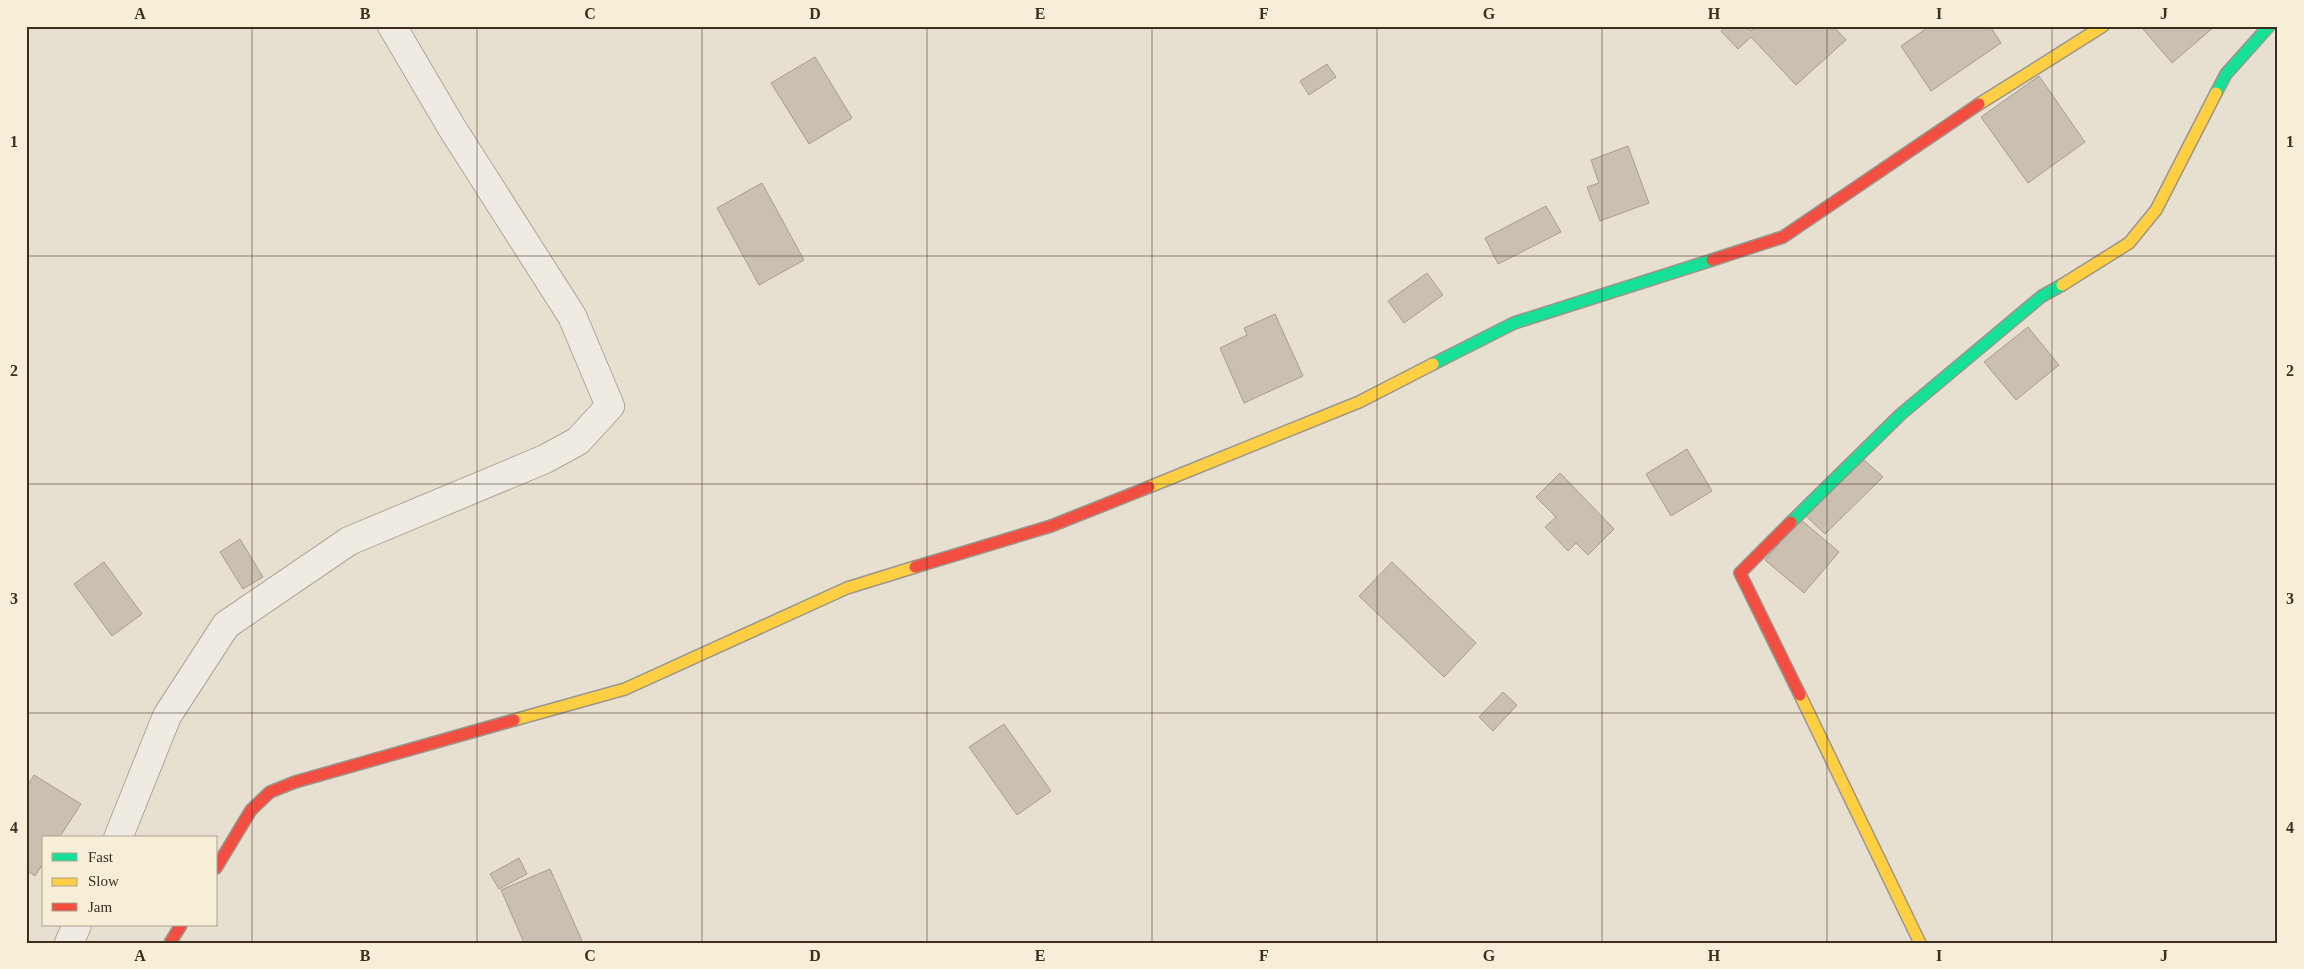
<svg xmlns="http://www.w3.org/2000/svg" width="2304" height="969" viewBox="0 0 2304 969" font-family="'Times New Roman',serif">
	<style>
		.building { fill: #cbbfb2; stroke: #a89c90 }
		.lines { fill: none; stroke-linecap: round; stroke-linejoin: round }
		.street-casing { stroke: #ada599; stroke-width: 30 }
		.fast-casing { stroke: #9c958a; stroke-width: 14 }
		.slow-casing { stroke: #9c958a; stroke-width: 14 }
		.jam-casing { stroke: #9c958a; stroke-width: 14 }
		.street { stroke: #efebe3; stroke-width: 28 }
		.fast { stroke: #16e098; stroke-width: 11 }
		.slow { stroke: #ffcf43; stroke-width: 11 }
		.jam { stroke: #f24e42; stroke-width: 11 }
		.grid { fill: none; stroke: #3d2e20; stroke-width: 1; stroke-opacity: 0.55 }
		.neatline { fill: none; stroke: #3d2e20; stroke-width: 2 }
		.grid-label { font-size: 16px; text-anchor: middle; font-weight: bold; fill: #3d2e20 }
	</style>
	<rect width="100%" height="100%" fill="#e7e0d1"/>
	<g class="building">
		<path d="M 1726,26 L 1746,26 L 1751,31 L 1756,26 L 1833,26 L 1846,40 L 1796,85 L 1751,37 L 1738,49 L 1721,31 Z"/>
		<path d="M 1930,26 L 1990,26 L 2001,43 L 1931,91 L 1901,46 Z"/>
		<path d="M 2147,26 L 2215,26 L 2172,63 L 2143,29 Z"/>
		<path d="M 815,57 L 852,118 L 809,144 L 771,83 Z"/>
		<path d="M 1327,64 L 1336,77 L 1309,95 L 1300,81 Z"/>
		<path d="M 2039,76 L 2085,142 L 2028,183 L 1981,117 Z"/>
		<path d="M 1628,146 L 1649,203 L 1600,221 L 1587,187 L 1599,183 L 1591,160 Z"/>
		<path d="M 762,183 L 804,260 L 759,285 L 717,208 Z"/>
		<path d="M 1546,206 L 1561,232 L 1498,264 L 1485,238 Z"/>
		<path d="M 1427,273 L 1443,295 L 1404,323 L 1388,301 Z"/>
		<path d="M 1275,314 L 1303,376 L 1244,403 L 1220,348 L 1247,335 L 1244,328 Z"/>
		<path d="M 2028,327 L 2059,365 L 2016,400 L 1984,362 Z"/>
		<path d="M 1687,449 L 1712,491 L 1671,516 L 1646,474 Z"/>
		<path d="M 1863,459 L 1883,477 L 1825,534 L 1806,516 Z"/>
		<path d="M 1560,473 L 1614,529 L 1588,555 L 1576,543 L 1568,551 L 1545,527 L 1556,517 L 1536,497 Z"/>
		<path d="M 1800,519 L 1839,552 L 1804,593 L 1765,560 Z"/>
		<path d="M 240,539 L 263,577 L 243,589 L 220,552 Z"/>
		<path d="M 104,562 L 142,614 L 112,636 L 74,584 Z"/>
		<path d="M 1392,562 L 1476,643 L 1444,677 L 1359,596 Z"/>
		<path d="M 1503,692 L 1517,705 L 1493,731 L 1479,717 Z"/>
		<path d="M 1004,724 L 1051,791 L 1017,815 L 969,747 Z"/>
		<path d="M 34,775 L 81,804 L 59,838 L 44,838 L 44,862 L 35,876 L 26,870 L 26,788 Z"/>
		<path d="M 519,858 L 527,874 L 499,889 L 490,874 Z"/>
		<path d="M 550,869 L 583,943 L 524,943 L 501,890 Z"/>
	</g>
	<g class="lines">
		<defs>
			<g id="street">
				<path d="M 118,838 L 167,716 L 226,625 L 349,541 L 545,459 L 578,441 L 610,406 L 572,316 L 452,128 L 392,26"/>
				<path d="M 69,943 L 77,925"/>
			</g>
			<g id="fast">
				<path d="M 2216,93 L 2226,74 L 2269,26"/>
				<path d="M 1433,364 L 1514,323 L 1712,260"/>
				<path d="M 1791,522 L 1901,414 L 2042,296 L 2062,285"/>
			</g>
			<g id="slow">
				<path d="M 1979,104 L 2103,26"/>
				<path d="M 2062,285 L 2129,243 L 2156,210 L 2216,93"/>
				<path d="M 1149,487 L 1359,402 L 1433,364"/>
				<path d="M 1800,695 L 1920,943"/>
				<path d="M 514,720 L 625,689 L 847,588 L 915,567"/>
			</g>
			<g id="jam">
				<path d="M 1712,260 L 1783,237 L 1979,104"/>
				<path d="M 1791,522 L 1740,573 L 1800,695"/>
				<path d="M 915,567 L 1051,526 L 1149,487"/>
				<path d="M 216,868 L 251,810 L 270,792 L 295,782 L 514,720"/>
				<path d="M 170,943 L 181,925"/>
			</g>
		</defs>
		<use href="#street" class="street-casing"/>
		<use href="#fast" class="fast-casing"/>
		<use href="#slow" class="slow-casing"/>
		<use href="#jam" class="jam-casing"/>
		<use href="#street" class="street"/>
		<use href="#fast" class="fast"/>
		<use href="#slow" class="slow"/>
		<use href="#jam" class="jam"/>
	</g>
	<path class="grid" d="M 252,26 L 252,943M 477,26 L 477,943M 702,26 L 702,943M 927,26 L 927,943M 1152,26 L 1152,943M 1377,26 L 1377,943M 1602,26 L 1602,943M 1827,26 L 1827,943M 2052,26 L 2052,943M 26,256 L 2278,256M 26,484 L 2278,484M 26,713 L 2278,713"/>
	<rect width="2304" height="969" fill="none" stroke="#f7eed8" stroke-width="55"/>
	<rect x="42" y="836" width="175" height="90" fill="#f7eed8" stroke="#ada18e"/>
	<rect x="52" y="853" width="25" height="8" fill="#16e098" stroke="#ada18e"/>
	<text x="88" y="862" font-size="15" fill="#3d2e20">Fast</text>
	<rect x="52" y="878" width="25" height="8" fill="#ffcf43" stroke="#ada18e"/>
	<text x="88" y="886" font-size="15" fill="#3d2e20">Slow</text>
	<rect x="52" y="903" width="25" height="8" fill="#f24e42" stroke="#ada18e"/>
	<text x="88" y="912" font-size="15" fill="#3d2e20">Jam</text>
	<rect x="28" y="28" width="2248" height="914" class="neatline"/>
	<g class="grid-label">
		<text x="140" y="19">A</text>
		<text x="365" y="19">B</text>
		<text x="590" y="19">C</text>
		<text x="815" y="19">D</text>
		<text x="1040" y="19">E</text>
		<text x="1264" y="19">F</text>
		<text x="1489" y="19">G</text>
		<text x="1714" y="19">H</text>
		<text x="1939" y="19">I</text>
		<text x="2164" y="19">J</text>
		<text x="14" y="147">1</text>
		<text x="2290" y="147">1</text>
		<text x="14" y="376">2</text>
		<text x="2290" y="376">2</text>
		<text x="14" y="604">3</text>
		<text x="2290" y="604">3</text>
		<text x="14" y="833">4</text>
		<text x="2290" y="833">4</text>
		<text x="140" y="961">A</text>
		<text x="365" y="961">B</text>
		<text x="590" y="961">C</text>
		<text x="815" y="961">D</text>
		<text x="1040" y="961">E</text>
		<text x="1264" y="961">F</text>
		<text x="1489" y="961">G</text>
		<text x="1714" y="961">H</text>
		<text x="1939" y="961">I</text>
		<text x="2164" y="961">J</text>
	</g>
</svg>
